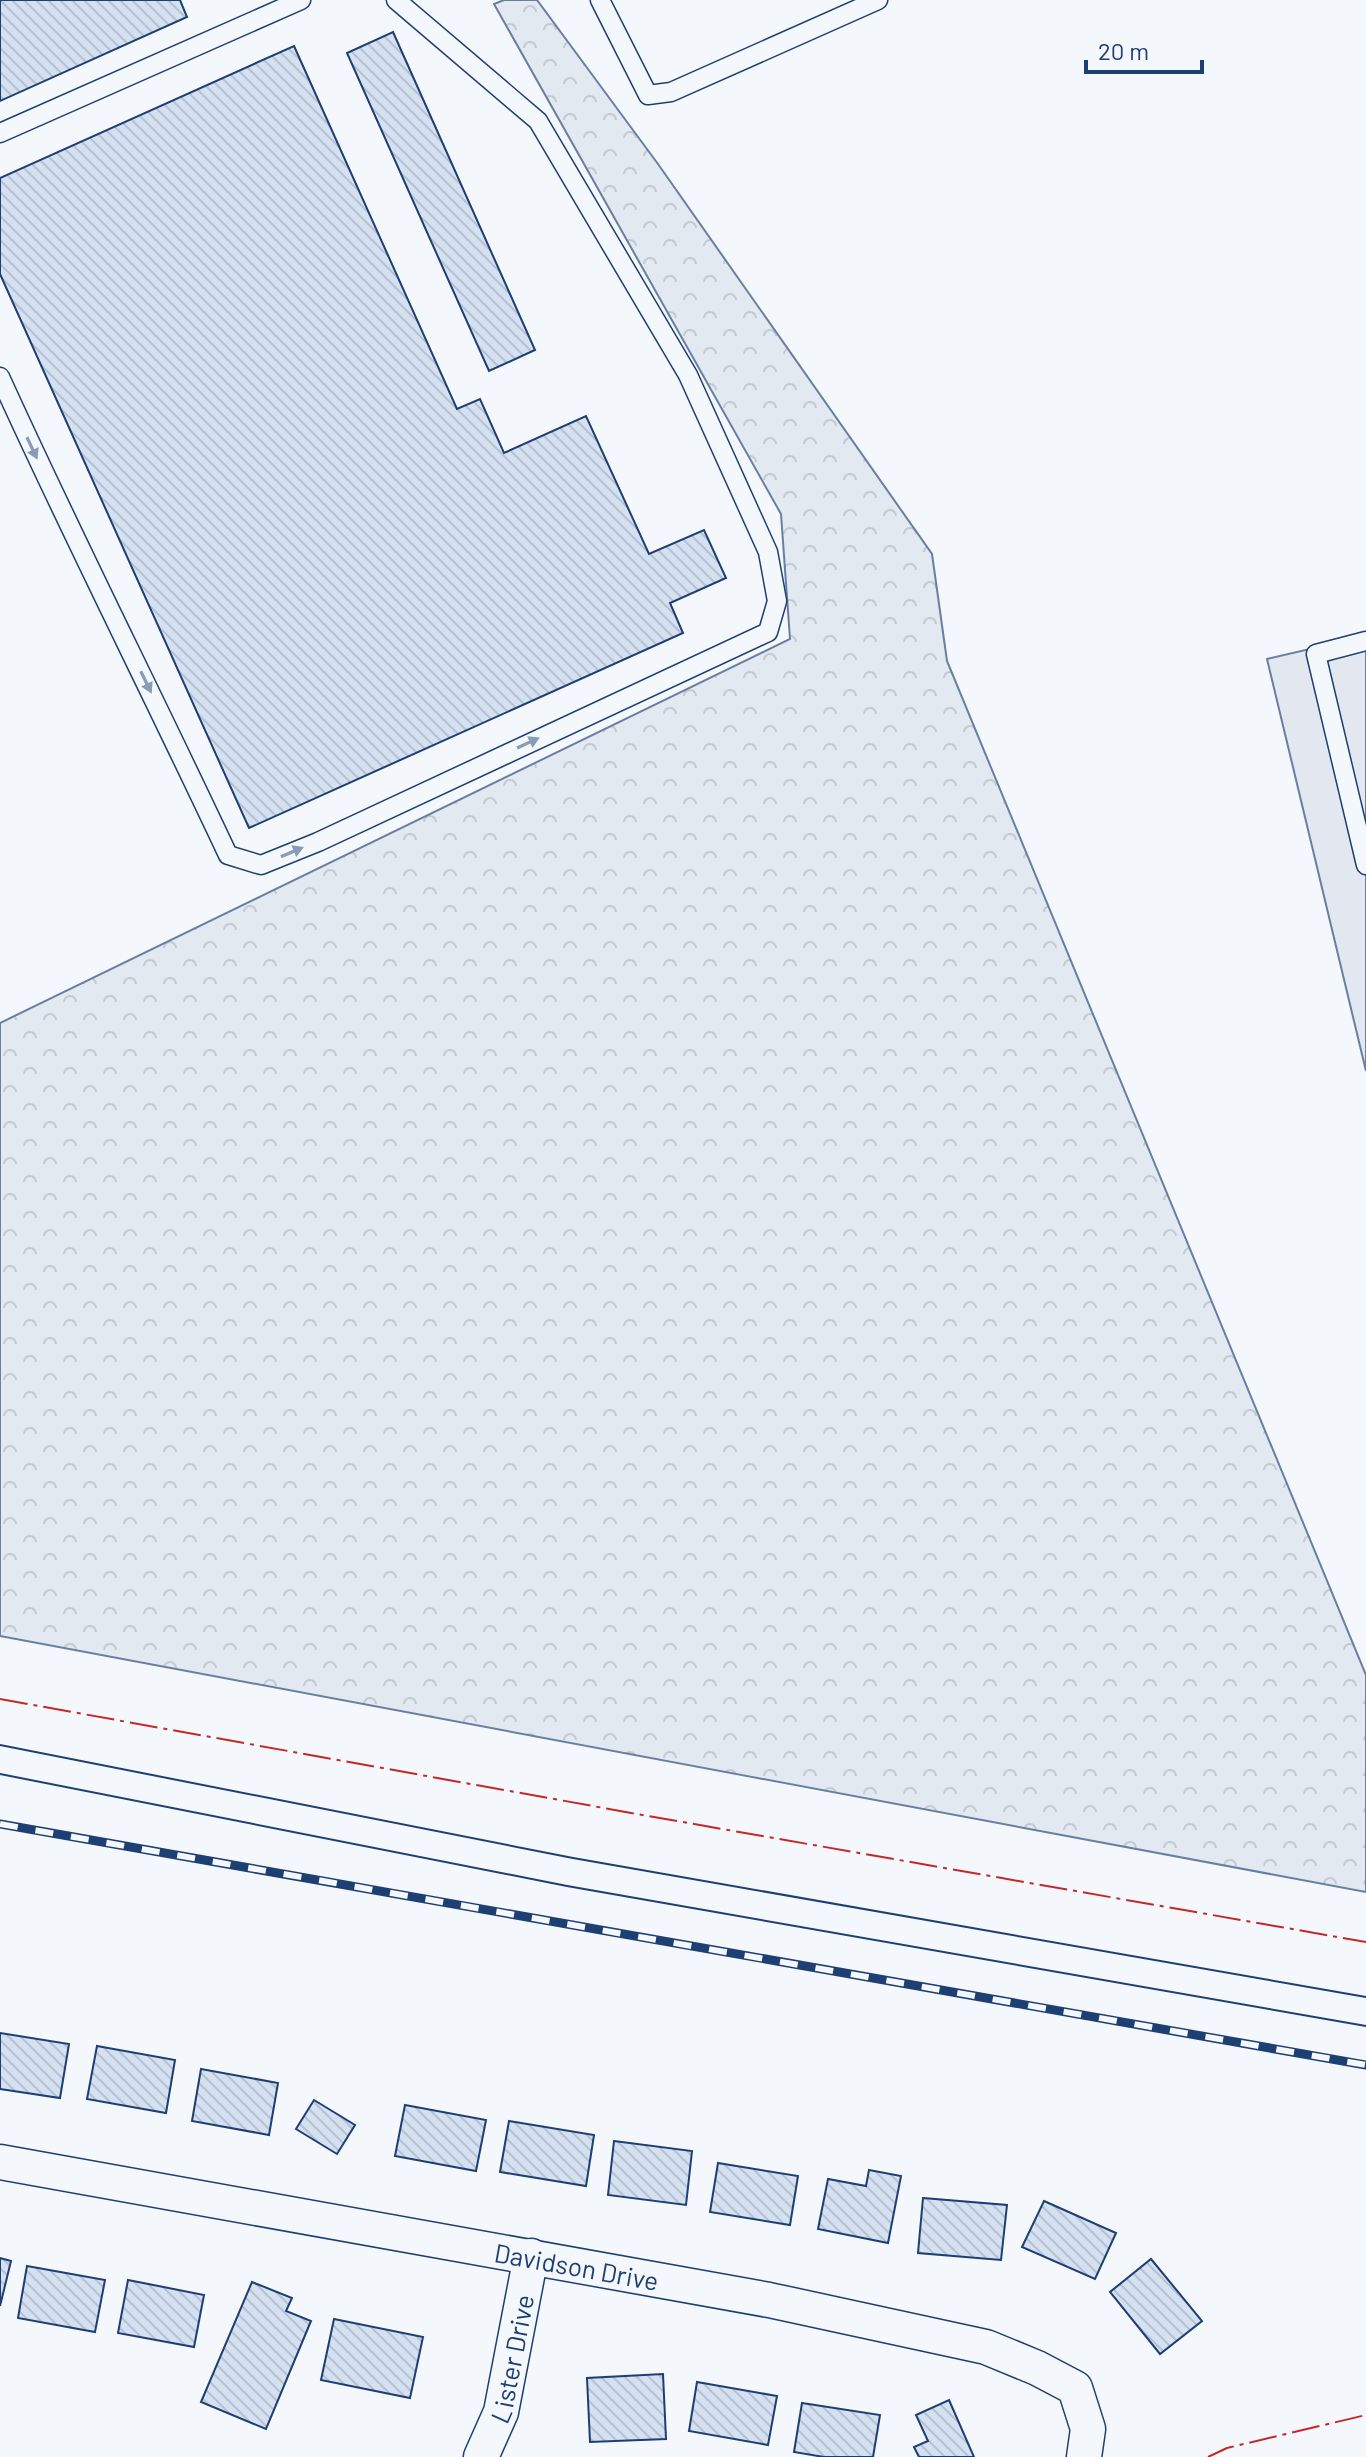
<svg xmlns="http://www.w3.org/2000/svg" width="1366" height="2457" viewBox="0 0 1366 2457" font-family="Barlow,sans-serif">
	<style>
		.forest { fill: url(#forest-crowns); stroke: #687fa3; stroke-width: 2 }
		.parking { fill: #e3e8f0; stroke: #687fa3; stroke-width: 2 }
		.building { fill: url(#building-back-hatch); stroke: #1d3f73; stroke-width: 2 }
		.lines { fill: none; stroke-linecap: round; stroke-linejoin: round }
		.service-casing { stroke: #1d3f73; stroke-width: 21 }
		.minor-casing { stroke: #1d3f73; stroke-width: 37 }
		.service { stroke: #f4f7fb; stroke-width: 18 }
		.minor { stroke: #f4f7fb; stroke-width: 34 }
		.tram { stroke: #1d3f73; stroke-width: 2 }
		.rail-casing { stroke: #1d3f73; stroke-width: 9 }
		.rail { stroke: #f4f7fb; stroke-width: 6; stroke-dasharray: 18; stroke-linecap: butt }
		.power { stroke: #c62828; stroke-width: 2; stroke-dasharray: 28 6 4 6; stroke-linecap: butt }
		.oneway { fill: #889bb7 }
		.labels { text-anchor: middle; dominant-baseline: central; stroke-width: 6; stroke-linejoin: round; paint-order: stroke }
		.street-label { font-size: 26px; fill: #1d3f73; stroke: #f4f7fb }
	</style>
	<defs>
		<pattern id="forest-crowns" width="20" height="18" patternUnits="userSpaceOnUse" patternTransform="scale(2)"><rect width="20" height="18" fill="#e3e9f0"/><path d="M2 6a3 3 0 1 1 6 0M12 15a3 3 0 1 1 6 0" fill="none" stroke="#c2c9d1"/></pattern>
		<pattern id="building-back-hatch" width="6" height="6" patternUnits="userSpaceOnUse" patternTransform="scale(2)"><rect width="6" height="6" fill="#d5e0f0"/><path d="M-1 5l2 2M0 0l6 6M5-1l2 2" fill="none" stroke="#b6c1d1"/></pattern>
	</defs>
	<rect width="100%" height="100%" fill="#f4f7fb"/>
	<path class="forest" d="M 504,0 L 537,0 L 658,164 L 932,554 L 947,661 L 1366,1675 L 1366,1892 L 0,1636 L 0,1023 L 790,639 L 781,514 L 494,4 Z"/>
	<path class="parking" d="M 1366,636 L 1366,1071 L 1267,659 Z"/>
	<g class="building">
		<path d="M 0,0 L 180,0 L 187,17 L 0,101 Z"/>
		<path d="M 393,32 L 535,350 L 489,371 L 347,53 Z"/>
		<path d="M 294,46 L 457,409 L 480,399 L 504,453 L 586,416 L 649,554 L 704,530 L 726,578 L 670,603 L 683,633 L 249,828 L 0,274 L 0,178 Z"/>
		<path d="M 0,2033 L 69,2044 L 60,2098 L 0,2089 Z"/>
		<path d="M 97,2046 L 175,2060 L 166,2113 L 87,2099 Z"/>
		<path d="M 201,2069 L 278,2083 L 269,2135 L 192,2121 Z"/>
		<path d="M 314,2100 L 355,2125 L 337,2154 L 296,2129 Z"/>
		<path d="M 405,2105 L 486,2120 L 476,2171 L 395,2156 Z"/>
		<path d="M 509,2121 L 594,2135 L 586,2186 L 500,2172 Z"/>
		<path d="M 614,2141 L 692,2151 L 686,2205 L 608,2195 Z"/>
		<path d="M 718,2163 L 798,2176 L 790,2225 L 710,2212 Z"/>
		<path d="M 869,2170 L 901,2176 L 888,2243 L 818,2229 L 828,2179 L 866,2186 Z"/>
		<path d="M 923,2198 L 1007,2205 L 1001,2260 L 918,2253 Z"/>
		<path d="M 1044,2201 L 1116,2233 L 1095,2279 L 1022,2247 Z"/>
		<path d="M 0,2258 L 11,2261 L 0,2306 Z"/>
		<path d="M 1151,2259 L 1202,2321 L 1160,2354 L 1110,2292 Z"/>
		<path d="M 27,2266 L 105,2280 L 95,2332 L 18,2318 Z"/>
		<path d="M 128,2280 L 204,2295 L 194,2347 L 118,2333 Z"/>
		<path d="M 252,2282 L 292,2298 L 286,2311 L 311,2321 L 266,2429 L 201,2402 Z"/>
		<path d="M 334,2319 L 423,2337 L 410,2398 L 321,2380 Z"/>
		<path d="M 663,2374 L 666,2439 L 590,2442 L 587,2378 Z"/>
		<path d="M 697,2382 L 777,2396 L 768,2445 L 689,2431 Z"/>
		<path d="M 949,2400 L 974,2457 L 919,2457 L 914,2447 L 928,2441 L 916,2415 Z"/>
		<path d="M 802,2403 L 880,2415 L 873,2457 L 824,2457 L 794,2452 Z"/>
	</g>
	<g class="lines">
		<defs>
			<g id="service">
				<path d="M 600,0 L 648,95 L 671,92 L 878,0"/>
				<path d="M 0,133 L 301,0"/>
				<path d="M 0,377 C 73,538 153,695 228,855 L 261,865 L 318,842 L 768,632 L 777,601 L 768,552 L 688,375 L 538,121 L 396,0"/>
				<path d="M 1366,641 L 1316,654 L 1366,865"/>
			</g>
			<g id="minor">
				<path id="s1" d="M 0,2162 L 769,2300 L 986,2347 L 1037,2368 L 1075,2388 L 1088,2429 L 1084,2457"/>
				<path id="s2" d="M 481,2457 L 501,2412 L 531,2256"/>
			</g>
		</defs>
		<use href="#service" class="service-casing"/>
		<use href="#minor" class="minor-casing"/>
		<use href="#service" class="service"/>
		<use href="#minor" class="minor"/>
		<g class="tram">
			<path d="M 0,1745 L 573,1858 L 1366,1997"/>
			<path d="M 0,1774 L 567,1886 L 1366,2026"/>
		</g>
		<defs>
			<path id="rail" d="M 0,1824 L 1366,2065"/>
		</defs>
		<use href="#rail" class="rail-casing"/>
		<use href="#rail" class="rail"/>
		<g class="power">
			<path d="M 0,1699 L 637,1814 L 1366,1942"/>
			<path d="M 1208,2457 L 1227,2448 L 1366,2415"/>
		</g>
	</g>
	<defs><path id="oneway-solid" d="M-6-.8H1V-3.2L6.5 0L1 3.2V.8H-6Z" transform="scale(2)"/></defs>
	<g class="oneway">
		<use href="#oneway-solid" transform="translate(32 448) rotate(65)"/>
		<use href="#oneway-solid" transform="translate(146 682) rotate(64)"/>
		<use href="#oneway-solid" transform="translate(528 743) rotate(-25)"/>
		<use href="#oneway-solid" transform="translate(292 852) rotate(-23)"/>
	</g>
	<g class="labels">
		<g class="street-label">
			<text stroke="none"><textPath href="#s1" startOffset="586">Davidson Drive</textPath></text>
			<text stroke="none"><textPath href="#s2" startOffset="104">Lister Drive</textPath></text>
		</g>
	</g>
	<path d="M1086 60v12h116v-12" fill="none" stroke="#1d3f73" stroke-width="4"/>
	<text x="1098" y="60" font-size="24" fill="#1d3f73" stroke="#f4f7fb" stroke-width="6" paint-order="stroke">20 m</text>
</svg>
